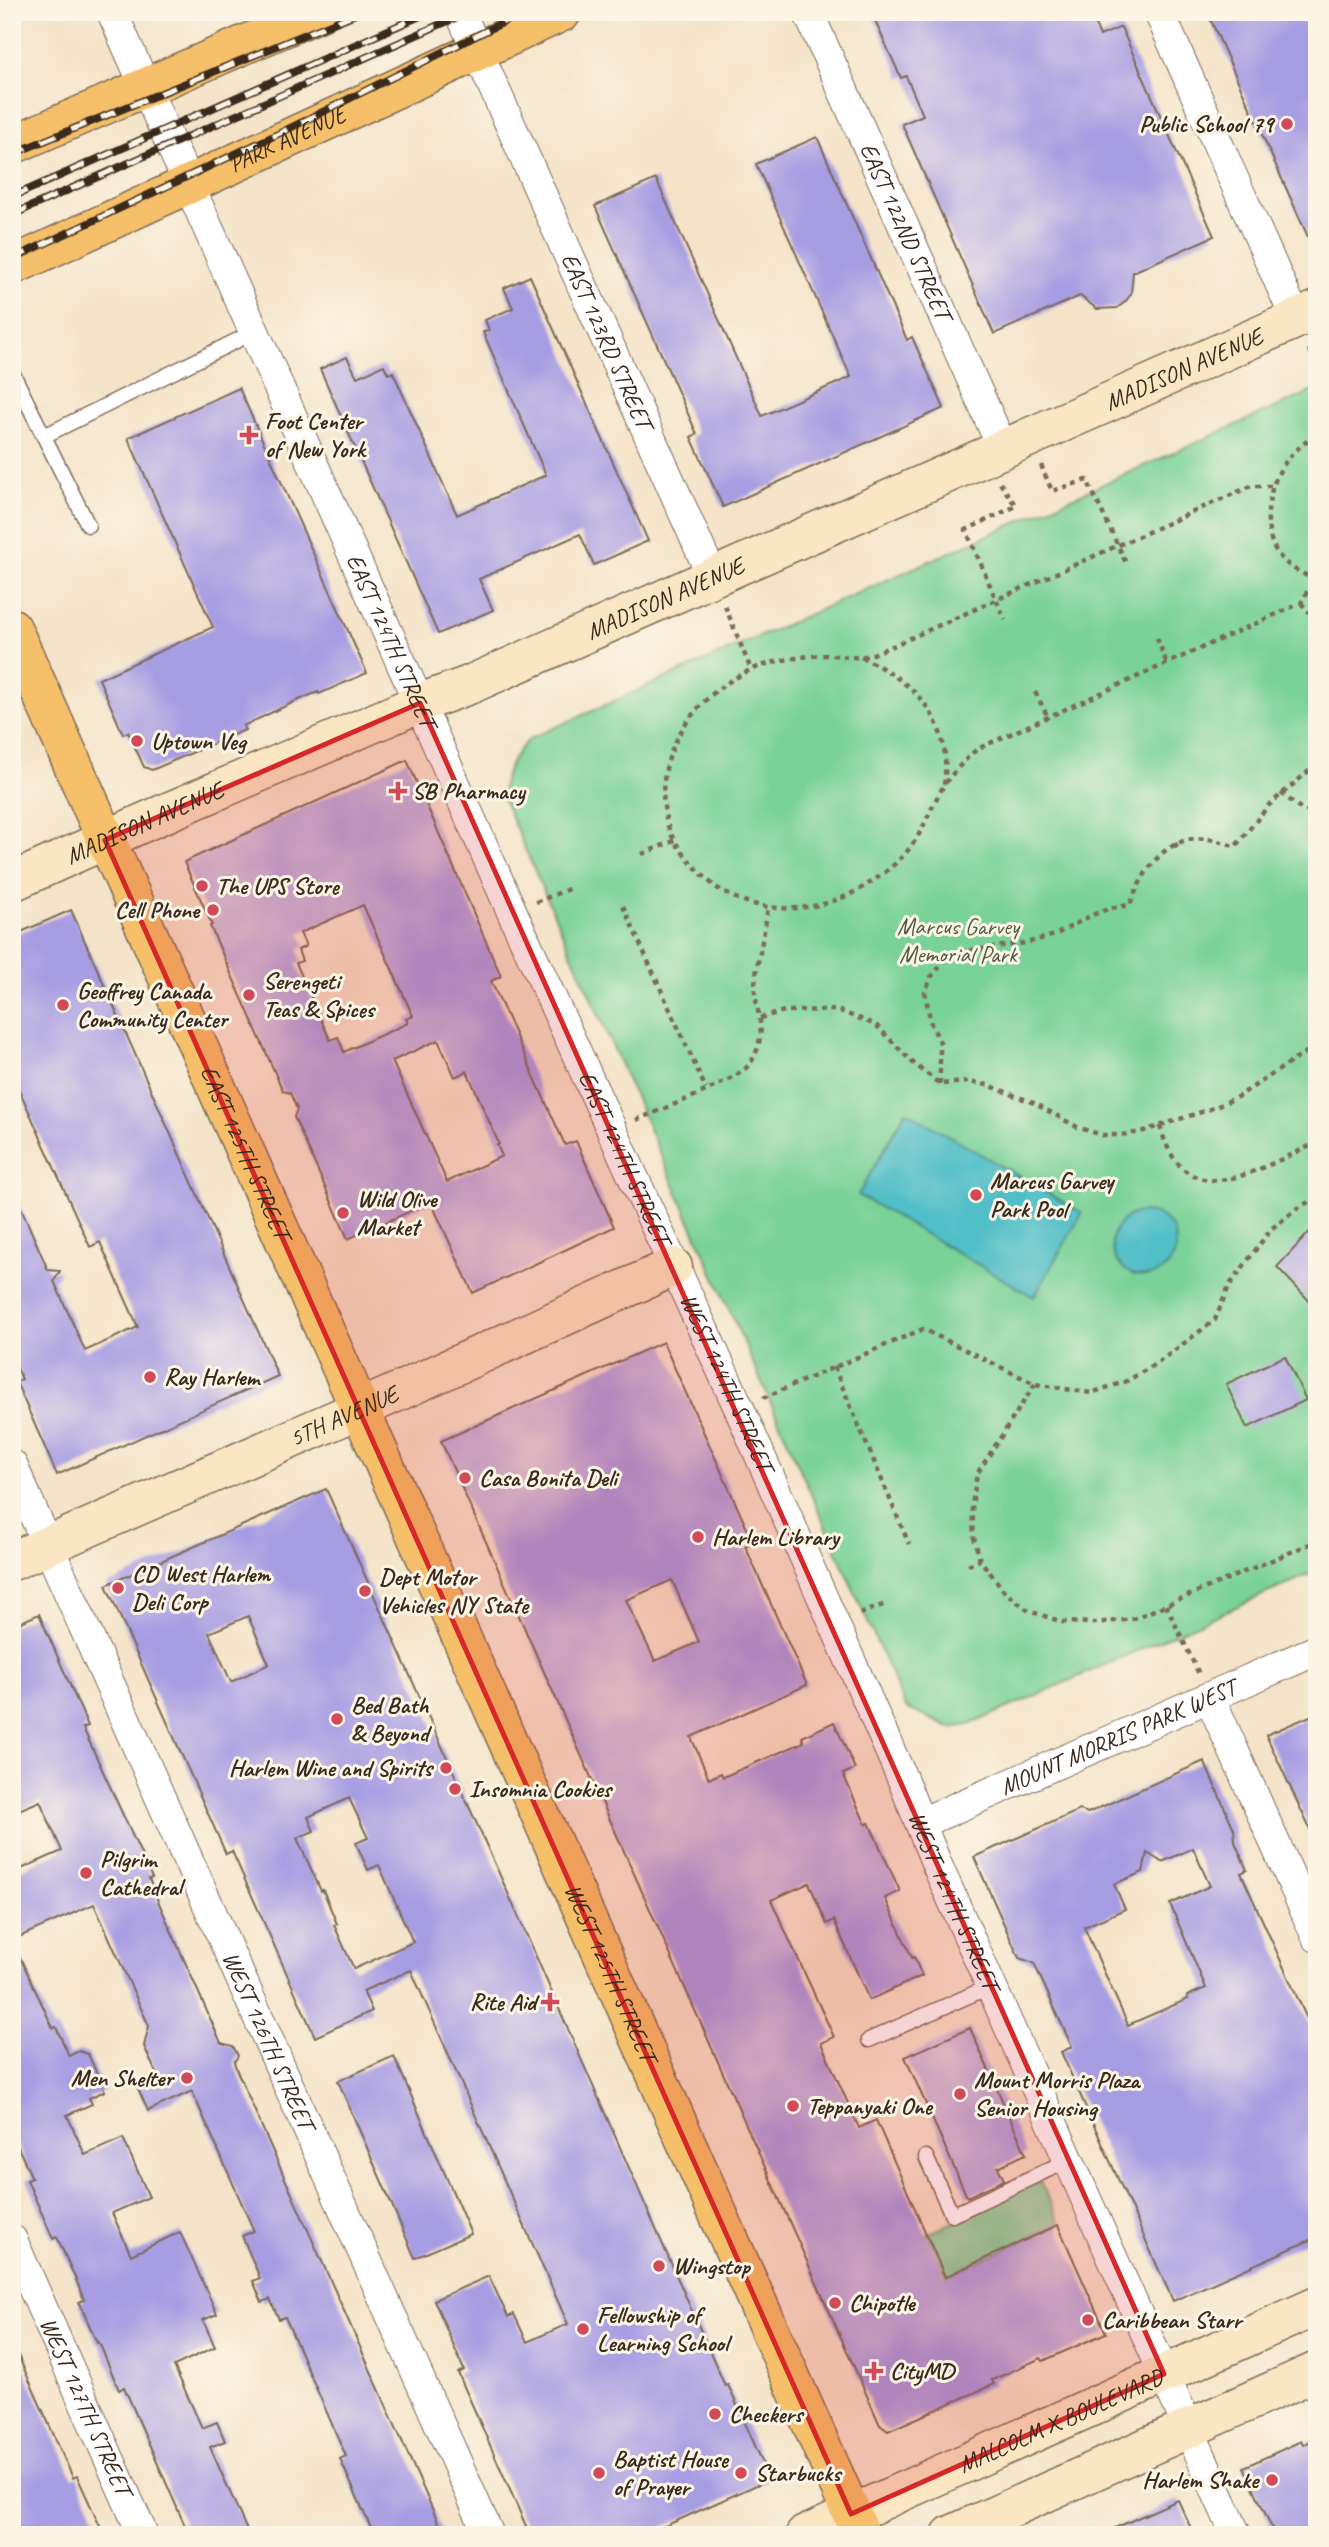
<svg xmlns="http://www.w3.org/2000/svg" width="1329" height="2547" viewBox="0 0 1329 2547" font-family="Caveat,sans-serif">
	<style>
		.green { fill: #79d298; stroke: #5a7e5b; stroke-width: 2 }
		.water { fill: #51bfc8; stroke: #467473; stroke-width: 2 }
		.building { fill: #a79de3; fill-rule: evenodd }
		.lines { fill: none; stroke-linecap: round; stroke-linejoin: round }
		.service-casing { stroke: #7c6b5a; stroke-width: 17 }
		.minor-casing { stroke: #7c6b5a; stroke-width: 32 }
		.secondary-casing { stroke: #7c6b5a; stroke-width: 41 }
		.primary-casing { stroke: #7c6b5a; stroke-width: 41 }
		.path { stroke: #7c6b5a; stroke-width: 4.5; stroke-dasharray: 5 5; stroke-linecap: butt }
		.service { stroke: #fff; stroke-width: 14 }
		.minor { stroke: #fff; stroke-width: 30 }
		.secondary { stroke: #fbe6c4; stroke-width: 38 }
		.primary { stroke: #f6c06b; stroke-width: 38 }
		.rail-casing { stroke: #3b2a1e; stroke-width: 8 }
		.rail { stroke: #fcf5e5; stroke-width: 5; stroke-dasharray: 16; stroke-linecap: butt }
		.marked { fill: #d62828; fill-opacity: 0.2; stroke: #d62828; stroke-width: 5; stroke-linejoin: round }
		.poi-dot { fill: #d1495b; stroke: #fcf5e5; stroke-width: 2.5 }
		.labels { text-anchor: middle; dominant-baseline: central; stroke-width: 6; stroke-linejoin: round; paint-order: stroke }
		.poi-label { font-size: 24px; font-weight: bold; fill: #3b2a1e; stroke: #fcf5e5; text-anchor: start }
		.street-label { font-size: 24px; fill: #3b2a1e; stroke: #fcf5e5 }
		.park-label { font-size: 24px; fill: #4e5c43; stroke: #fcf5e5 }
	</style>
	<rect width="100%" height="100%" fill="#fcf5e5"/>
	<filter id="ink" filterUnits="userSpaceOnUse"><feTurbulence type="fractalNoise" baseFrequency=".0143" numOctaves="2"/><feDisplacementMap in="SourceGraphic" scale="14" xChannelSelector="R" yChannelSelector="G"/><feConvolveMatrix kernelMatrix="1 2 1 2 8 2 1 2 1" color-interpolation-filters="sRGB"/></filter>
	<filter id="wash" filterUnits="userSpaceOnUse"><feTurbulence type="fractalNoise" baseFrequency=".00686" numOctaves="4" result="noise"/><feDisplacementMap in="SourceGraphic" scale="28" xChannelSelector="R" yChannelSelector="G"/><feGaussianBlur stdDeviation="1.57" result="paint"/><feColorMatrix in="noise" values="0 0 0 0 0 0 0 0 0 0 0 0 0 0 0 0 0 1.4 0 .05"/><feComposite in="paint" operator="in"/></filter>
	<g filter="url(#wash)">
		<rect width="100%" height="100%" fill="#f4e3c8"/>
		<g class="green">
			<path d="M 1317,389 L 1317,1571 L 969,1725 L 950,1728 L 906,1708 L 503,799 C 499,779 516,750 531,738 Z"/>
			<path d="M 1040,2181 L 1060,2223 L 947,2276 L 928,2234 Z"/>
		</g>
		<g class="water">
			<path d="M 906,1111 L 1082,1213 L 1034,1297 L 858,1195 Z"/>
			<circle cx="1144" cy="1244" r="32"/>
		</g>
		<g id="blocks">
			<g class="building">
				<path d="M 871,12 L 1090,12 L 1100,36 L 1121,27 L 1214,236 L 1133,272 L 1131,294 L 1125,302 L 1117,308 L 1097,309 L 1080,296 L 994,334 L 902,124 L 923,115 L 906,76 L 901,78 Z"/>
				<path d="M 1207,12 L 1317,12 L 1317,257 Z"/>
				<path d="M 817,137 L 907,340 L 912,337 L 944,408 L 723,507 L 691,437 L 697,434 L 595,206 L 656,179 L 762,416 L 851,377 L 756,164 Z"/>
				<path d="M 530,276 L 648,541 L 594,565 L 580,534 L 479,579 L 493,610 L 438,634 L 320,369 L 347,357 L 357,377 L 384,365 L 388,374 L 393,372 L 457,515 L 501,495 L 546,475 L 483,332 L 489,330 L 485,320 L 513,308 L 504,288 Z"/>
				<path d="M 239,388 L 367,673 L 319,694 L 318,692 L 294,702 L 243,726 L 245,730 L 152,770 L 144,767 L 128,732 L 123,734 L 99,679 L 213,627 L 128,438 Z"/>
				<path d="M 407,760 L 501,976 L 491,981 L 565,1145 L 576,1141 L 614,1227 L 473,1293 L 431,1202 L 348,1239 L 294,1117 L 297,1109 L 290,1093 L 283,1091 L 210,926 L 212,925 L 184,862 ZM 363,905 L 413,1016 L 406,1019 L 408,1023 L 344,1052 L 338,1037 L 330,1040 L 296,963 L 302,961 L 298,950 L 306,946 L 300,933 ZM 438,1040 L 455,1077 L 467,1071 L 499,1144 L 497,1145 L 502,1156 L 447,1182 L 392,1061 Z"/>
				<path d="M 71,910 L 278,1376 L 57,1475 L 16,1382 L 22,1379 L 12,1357 L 12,1187 L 48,1270 L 60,1271 L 54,1281 L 85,1351 L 138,1327 L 100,1242 L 90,1247 L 12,1074 L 12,936 Z"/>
				<path d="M 1317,1224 L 1317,1309 L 1277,1267 Z"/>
				<path d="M 663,1342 L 753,1542 L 745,1546 L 807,1685 L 691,1737 L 709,1779 L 721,1773 L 723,1777 L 804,1742 L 802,1737 L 834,1722 L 855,1769 L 843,1774 L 866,1825 L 869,1823 L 900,1891 L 885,1898 L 912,1958 L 914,1957 L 922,1976 L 869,2000 L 834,1920 L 827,1924 L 809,1883 L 771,1900 L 834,2037 L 821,2043 L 859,2128 L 876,2120 L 945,2277 L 1058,2225 L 1106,2333 L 1043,2361 L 1041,2358 L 992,2380 L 994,2384 L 888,2431 L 880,2425 L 441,1441 ZM 672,1580 L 699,1642 L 655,1661 L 626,1600 Z"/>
				<path d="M 1285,1356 L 1306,1400 L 1247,1428 L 1226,1384 Z"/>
				<path d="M 326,1489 L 516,1911 L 725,2386 L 728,2385 L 770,2479 L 645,2535 L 530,2535 L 458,2373 L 464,2370 L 434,2300 L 489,2276 L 508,2317 L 514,2314 L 527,2342 L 568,2324 L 411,1970 L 363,1991 L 372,2011 L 315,2037 L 232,1851 L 226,1854 L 106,1585 ZM 248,1616 L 269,1664 L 231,1682 L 209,1633 ZM 349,1798 L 368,1838 L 356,1843 L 368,1870 L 379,1865 L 413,1942 L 354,1969 L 334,1925 L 337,1924 L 323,1890 L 321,1891 L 297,1838 L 314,1831 L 308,1817 Z"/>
				<path d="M 39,1614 L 88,1726 L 83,1728 L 152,1878 L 149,1879 L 158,1901 L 221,2043 L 233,2046 L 238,2056 L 234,2062 L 237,2071 L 444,2535 L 374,2535 L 340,2459 L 346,2456 L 285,2317 L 279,2319 L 270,2299 L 262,2302 L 253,2281 L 260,2278 L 242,2236 L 254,2231 L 192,2091 L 148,2111 L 136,2084 L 157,2075 L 144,2046 L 149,2026 L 94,1904 L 12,1940 L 12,1873 L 62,1851 L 40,1801 L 12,1813 L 12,1626 Z"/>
				<path d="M 1317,1713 L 1317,1844 L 1266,1735 Z"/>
				<path d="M 1204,1761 L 1234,1829 L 1235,1842 L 1247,1870 L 1241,1873 L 1317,2041 L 1317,2237 L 1173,2301 L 1061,2052 L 1072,2047 L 1062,2025 L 1034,1963 L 1019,1958 L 974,1857 L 1080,1810 L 1088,1813 ZM 1193,1848 L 1210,1886 L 1170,1904 L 1206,1988 L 1187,1996 L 1188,1999 L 1128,2025 L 1084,1927 L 1125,1909 L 1114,1884 L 1143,1872 L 1147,1853 L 1162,1862 Z"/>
				<path d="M 12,1940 L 53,2028 L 56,2027 L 69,2056 L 79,2051 L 88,2054 L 105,2091 L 89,2098 L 92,2104 L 67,2115 L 85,2155 L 123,2138 L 149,2197 L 112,2213 L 131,2255 L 180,2232 L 217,2314 L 203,2320 L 215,2347 L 174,2366 L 202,2428 L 217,2422 L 225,2441 L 210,2447 L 249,2535 L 189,2535 L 124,2387 L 119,2390 L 99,2342 L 97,2343 L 79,2302 L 84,2300 L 76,2280 L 57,2237 L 53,2239 L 27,2180 L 32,2178 L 12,2134 Z"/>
				<path d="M 970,2028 L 1026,2154 L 998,2167 L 1004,2180 L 967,2197 L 905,2057 Z"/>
				<path d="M 394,2056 L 471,2234 L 415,2258 L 338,2081 Z"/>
				<path d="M 12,2342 L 73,2478 L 77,2476 L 104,2535 L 12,2535 Z"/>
				<path d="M 1317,2438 L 1317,2535 L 1275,2535 L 1244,2467 L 1301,2441 L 1303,2445 Z"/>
				<path d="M 1178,2500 L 1194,2535 L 1099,2535 Z"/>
			</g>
		</g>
	</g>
	<g filter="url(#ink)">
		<use href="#blocks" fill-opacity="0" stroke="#7c6b5a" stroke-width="2"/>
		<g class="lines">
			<defs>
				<g id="service">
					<path d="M 1163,23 L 1185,12"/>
					<path d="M 12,372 L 88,525"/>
					<path d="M 44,436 L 254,332"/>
					<path d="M 869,2040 L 991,1986"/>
					<path d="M 926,2157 L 952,2215 L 1069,2160"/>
				</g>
				<g id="minor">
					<path id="s1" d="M 112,12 L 512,912 L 739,1408 L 902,1778 L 937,1865 L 1236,2535"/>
					<path id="s2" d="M 460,12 L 713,578"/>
					<path id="s3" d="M 808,12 L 1003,449"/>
					<path d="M 1159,12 L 1296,319"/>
					<path id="s4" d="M 12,1465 L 489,2535"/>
					<path d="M 1210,1698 L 1317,1937"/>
					<path id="s5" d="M 921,1823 L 1317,1650"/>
					<path id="s6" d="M 12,2240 L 143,2535"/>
				</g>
				<g id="secondary">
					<path id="s7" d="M 12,882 L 147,821 L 420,703 L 469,685 L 1317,310"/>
					<path id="s8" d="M 12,1561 L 360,1409 L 673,1267"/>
					<path id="s9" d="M 805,2535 L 1317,2306"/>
					<path d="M 951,2535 L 1317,2371"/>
				</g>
				<g id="primary">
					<path d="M 12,145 L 320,12"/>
					<path id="s10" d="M 12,266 L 562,12"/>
					<path id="s11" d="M 12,628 L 861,2535"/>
				</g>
			</defs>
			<use href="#service" class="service-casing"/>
			<use href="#minor" class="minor-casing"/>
			<use href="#secondary" class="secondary-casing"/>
			<use href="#primary" class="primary-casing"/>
			<g class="path">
				<path d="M 1309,349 L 1317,367"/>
				<path d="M 1041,465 L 1052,491 L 1087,480 L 1127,565"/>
				<path d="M 1000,483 L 1016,506 L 966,530 L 1005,620"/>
				<path d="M 1271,486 L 1251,486 L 895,645 C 884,649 871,656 860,657 C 850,658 839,655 828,655 C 807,655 770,661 751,670 C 691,696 647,763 669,829 C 673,841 684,854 692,864 C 702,874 711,885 724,892 C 767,917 824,912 865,886 C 881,876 897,864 909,849 C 925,829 931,805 945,784 C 954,771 965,760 977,749 L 1301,603 L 1314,579"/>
				<path d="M 1316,580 C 1305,575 1292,569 1283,560 C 1258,535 1267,483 1288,459 C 1296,449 1307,441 1317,433"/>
				<path d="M 1301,603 L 1317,621"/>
				<path d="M 725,606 L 751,670"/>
				<path d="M 1157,638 L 1167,664"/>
				<path d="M 861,657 C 916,683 953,720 944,785"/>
				<path d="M 1035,692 L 1048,717"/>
				<path d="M 1281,793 L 1300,808 L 1317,815"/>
				<path d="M 1175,843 L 1179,851"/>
				<path d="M 642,854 L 676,840"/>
				<path d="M 536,902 L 571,888"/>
				<path d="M 623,906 L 706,1089"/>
				<path d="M 760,1018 L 784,1011 L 837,1010 L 876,1025 L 912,1062 L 940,1084 L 968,1082 L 988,1085 L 1034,1103 L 1077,1127 L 1102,1135 L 1121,1135 L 1141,1132 L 1216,1107 L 1239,1096 L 1317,1045"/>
				<path d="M 940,1084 L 940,1042 L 931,1024 L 925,992 L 931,977 L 949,956 L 966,951 L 1026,943 L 1055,935 L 1092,915 L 1110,908 L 1130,905 C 1149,856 1179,822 1235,847 L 1269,805 L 1317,764"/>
				<path d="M 636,1120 C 662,1109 730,1084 747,1067 C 755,1059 758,1048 760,1038 C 763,1020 754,1003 755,985 C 757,959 765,933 768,906"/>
				<path d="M 1160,1126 C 1186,1221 1259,1167 1317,1143"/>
				<path d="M 834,1367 L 909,1544"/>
				<path d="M 1035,1384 L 977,1474 L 972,1505 L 974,1538 L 980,1560 L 1005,1592 L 1029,1611 L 1063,1622 L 1095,1623 L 1133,1619 L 1317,1541"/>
				<path d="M 763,1398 L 923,1329 L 1035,1384 L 1091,1393 L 1127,1381 L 1159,1362 L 1215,1320 L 1229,1286 L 1271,1229 L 1301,1206 L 1317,1198"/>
				<path d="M 968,1565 L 980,1560"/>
				<path d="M 1166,1605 L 1199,1674"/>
				<path d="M 860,1614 L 888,1603"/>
			</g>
			<use href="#service" class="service"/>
			<use href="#minor" class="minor"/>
			<use href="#secondary" class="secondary"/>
			<use href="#primary" class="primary"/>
			<defs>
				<g id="rail">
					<path d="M 12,154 L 360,12"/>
					<path d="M 12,197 L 429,12"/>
					<path d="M 12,215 L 468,12"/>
					<path d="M 12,259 L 280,133 L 524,12"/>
				</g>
			</defs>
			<use href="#rail" class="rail-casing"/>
			<use href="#rail" class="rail"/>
		</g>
	</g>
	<path class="marked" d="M 420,703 L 1164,2374 L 851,2514 L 105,840 Z"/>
	<g class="poi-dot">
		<circle cx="1287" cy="124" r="7"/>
		<path d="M245.5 424.5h7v7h7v7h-7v7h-7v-7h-7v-7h7z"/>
		<circle cx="137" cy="741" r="7"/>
		<path d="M394.5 780.5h7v7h7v7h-7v7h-7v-7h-7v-7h7z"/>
		<circle cx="202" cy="886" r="7"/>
		<circle cx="213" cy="910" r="7"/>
		<circle cx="249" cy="995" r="7"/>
		<circle cx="63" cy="1005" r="7"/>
		<circle cx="976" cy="1195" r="7"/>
		<circle cx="343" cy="1213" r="7"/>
		<circle cx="150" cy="1377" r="7"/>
		<circle cx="465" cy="1478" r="7"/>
		<circle cx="698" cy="1537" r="7"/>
		<circle cx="118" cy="1588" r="7"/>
		<circle cx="365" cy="1591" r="7"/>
		<circle cx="337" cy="1719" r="7"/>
		<circle cx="446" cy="1768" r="7"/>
		<circle cx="455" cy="1789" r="7"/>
		<circle cx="86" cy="1873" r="7"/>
		<path d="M546.5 1991.5h7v7h7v7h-7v7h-7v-7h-7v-7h7z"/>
		<circle cx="187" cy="2078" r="7"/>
		<circle cx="960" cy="2094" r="7"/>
		<circle cx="793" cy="2106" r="7"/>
		<circle cx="659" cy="2266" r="7"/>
		<circle cx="835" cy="2303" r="7"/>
		<circle cx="1088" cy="2320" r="7"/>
		<circle cx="583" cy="2329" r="7"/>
		<path d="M870.5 2360.5h7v7h7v7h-7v7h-7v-7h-7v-7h7z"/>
		<circle cx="715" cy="2414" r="7"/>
		<circle cx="599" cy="2473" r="7"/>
		<circle cx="741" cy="2473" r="7"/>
		<circle cx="1272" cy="2480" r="7"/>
	</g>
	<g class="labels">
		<g class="poi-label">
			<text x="1273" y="124" text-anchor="end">Public School 79</text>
			<text x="265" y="421">Foot Center<tspan x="265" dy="28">of New York</tspan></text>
			<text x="151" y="741">Uptown Veg</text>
			<text x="412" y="791">SB Pharmacy</text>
			<text x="216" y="886">The UPS Store</text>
			<text x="199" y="910" text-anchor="end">Cell Phone</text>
			<text x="263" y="981">Serengeti<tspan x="263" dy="28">Teas &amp; Spices</tspan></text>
			<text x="77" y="991">Geoffrey Canada<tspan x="77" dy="28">Community Center</tspan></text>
			<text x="990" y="1181">Marcus Garvey<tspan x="990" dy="28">Park Pool</tspan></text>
			<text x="357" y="1199">Wild Olive<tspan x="357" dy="28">Market</tspan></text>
			<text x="164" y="1377">Ray Harlem</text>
			<text x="479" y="1478">Casa Bonita Deli</text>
			<text x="712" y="1537">Harlem Library</text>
			<text x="132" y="1574">CD West Harlem<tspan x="132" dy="28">Deli Corp</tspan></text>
			<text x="379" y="1577">Dept Motor<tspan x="379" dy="28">Vehicles NY State</tspan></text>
			<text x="351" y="1705">Bed Bath<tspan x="351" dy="28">&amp; Beyond</tspan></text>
			<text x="432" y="1768" text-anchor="end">Harlem Wine and Spirits</text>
			<text x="469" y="1789">Insomnia Cookies</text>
			<text x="100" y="1859">Pilgrim<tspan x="100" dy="28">Cathedral</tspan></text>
			<text x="536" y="2002" text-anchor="end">Rite Aid</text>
			<text x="173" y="2078" text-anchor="end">Men Shelter</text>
			<text x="974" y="2080">Mount Morris Plaza<tspan x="974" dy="28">Senior Housing</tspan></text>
			<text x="807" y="2106">Teppanyaki One</text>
			<text x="673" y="2266">Wingstop</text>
			<text x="849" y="2303">Chipotle</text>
			<text x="597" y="2315">Fellowship of<tspan x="597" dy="28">Learning School</tspan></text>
			<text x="1102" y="2320">Caribbean Starr</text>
			<text x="890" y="2371">CityMD</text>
			<text x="729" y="2414">Checkers</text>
			<text x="613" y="2459">Baptist House<tspan x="613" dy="28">of Prayer</tspan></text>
			<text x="755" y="2473">Starbucks</text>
			<text x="1258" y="2480" text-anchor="end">Harlem Shake</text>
		</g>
		<g class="street-label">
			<text stroke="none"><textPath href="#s10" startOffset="303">PARK AVENUE</textPath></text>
			<text stroke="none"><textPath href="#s3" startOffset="240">EAST 122ND STREET</textPath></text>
			<text stroke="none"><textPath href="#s2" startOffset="360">EAST 123RD STREET</textPath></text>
			<text stroke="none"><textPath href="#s7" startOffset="1279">MADISON AVENUE</textPath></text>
			<text stroke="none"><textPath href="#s7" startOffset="712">MADISON AVENUE</textPath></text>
			<text stroke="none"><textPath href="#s1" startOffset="688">EAST 124TH STREET</textPath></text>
			<text stroke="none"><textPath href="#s7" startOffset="145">MADISON AVENUE</textPath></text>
			<text stroke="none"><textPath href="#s11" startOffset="574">EAST 125TH STREET</textPath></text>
			<text stroke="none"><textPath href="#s1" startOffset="1255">EAST 124TH STREET</textPath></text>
			<text stroke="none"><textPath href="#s1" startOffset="1502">WEST 124TH STREET</textPath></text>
			<text stroke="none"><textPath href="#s8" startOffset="362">5TH AVENUE</textPath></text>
			<text stroke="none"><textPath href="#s5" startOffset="215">MOUNT MORRIS PARK WEST</textPath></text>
			<text stroke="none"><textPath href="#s1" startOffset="2068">WEST 124TH STREET</textPath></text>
			<text stroke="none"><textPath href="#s11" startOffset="1472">WEST 125TH STREET</textPath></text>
			<text stroke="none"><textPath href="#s4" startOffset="630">WEST 126TH STREET</textPath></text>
			<text stroke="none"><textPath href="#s6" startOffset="182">WEST 127TH STREET</textPath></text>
			<text stroke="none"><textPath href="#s9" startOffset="280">MALCOLM X BOULEVARD</textPath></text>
		</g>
		<g class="park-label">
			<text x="958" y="926">Marcus Garvey<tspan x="958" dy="28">Memorial Park</tspan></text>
		</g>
	</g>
	<rect width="1329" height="2547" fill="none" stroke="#fcf5e5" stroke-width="42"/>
</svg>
